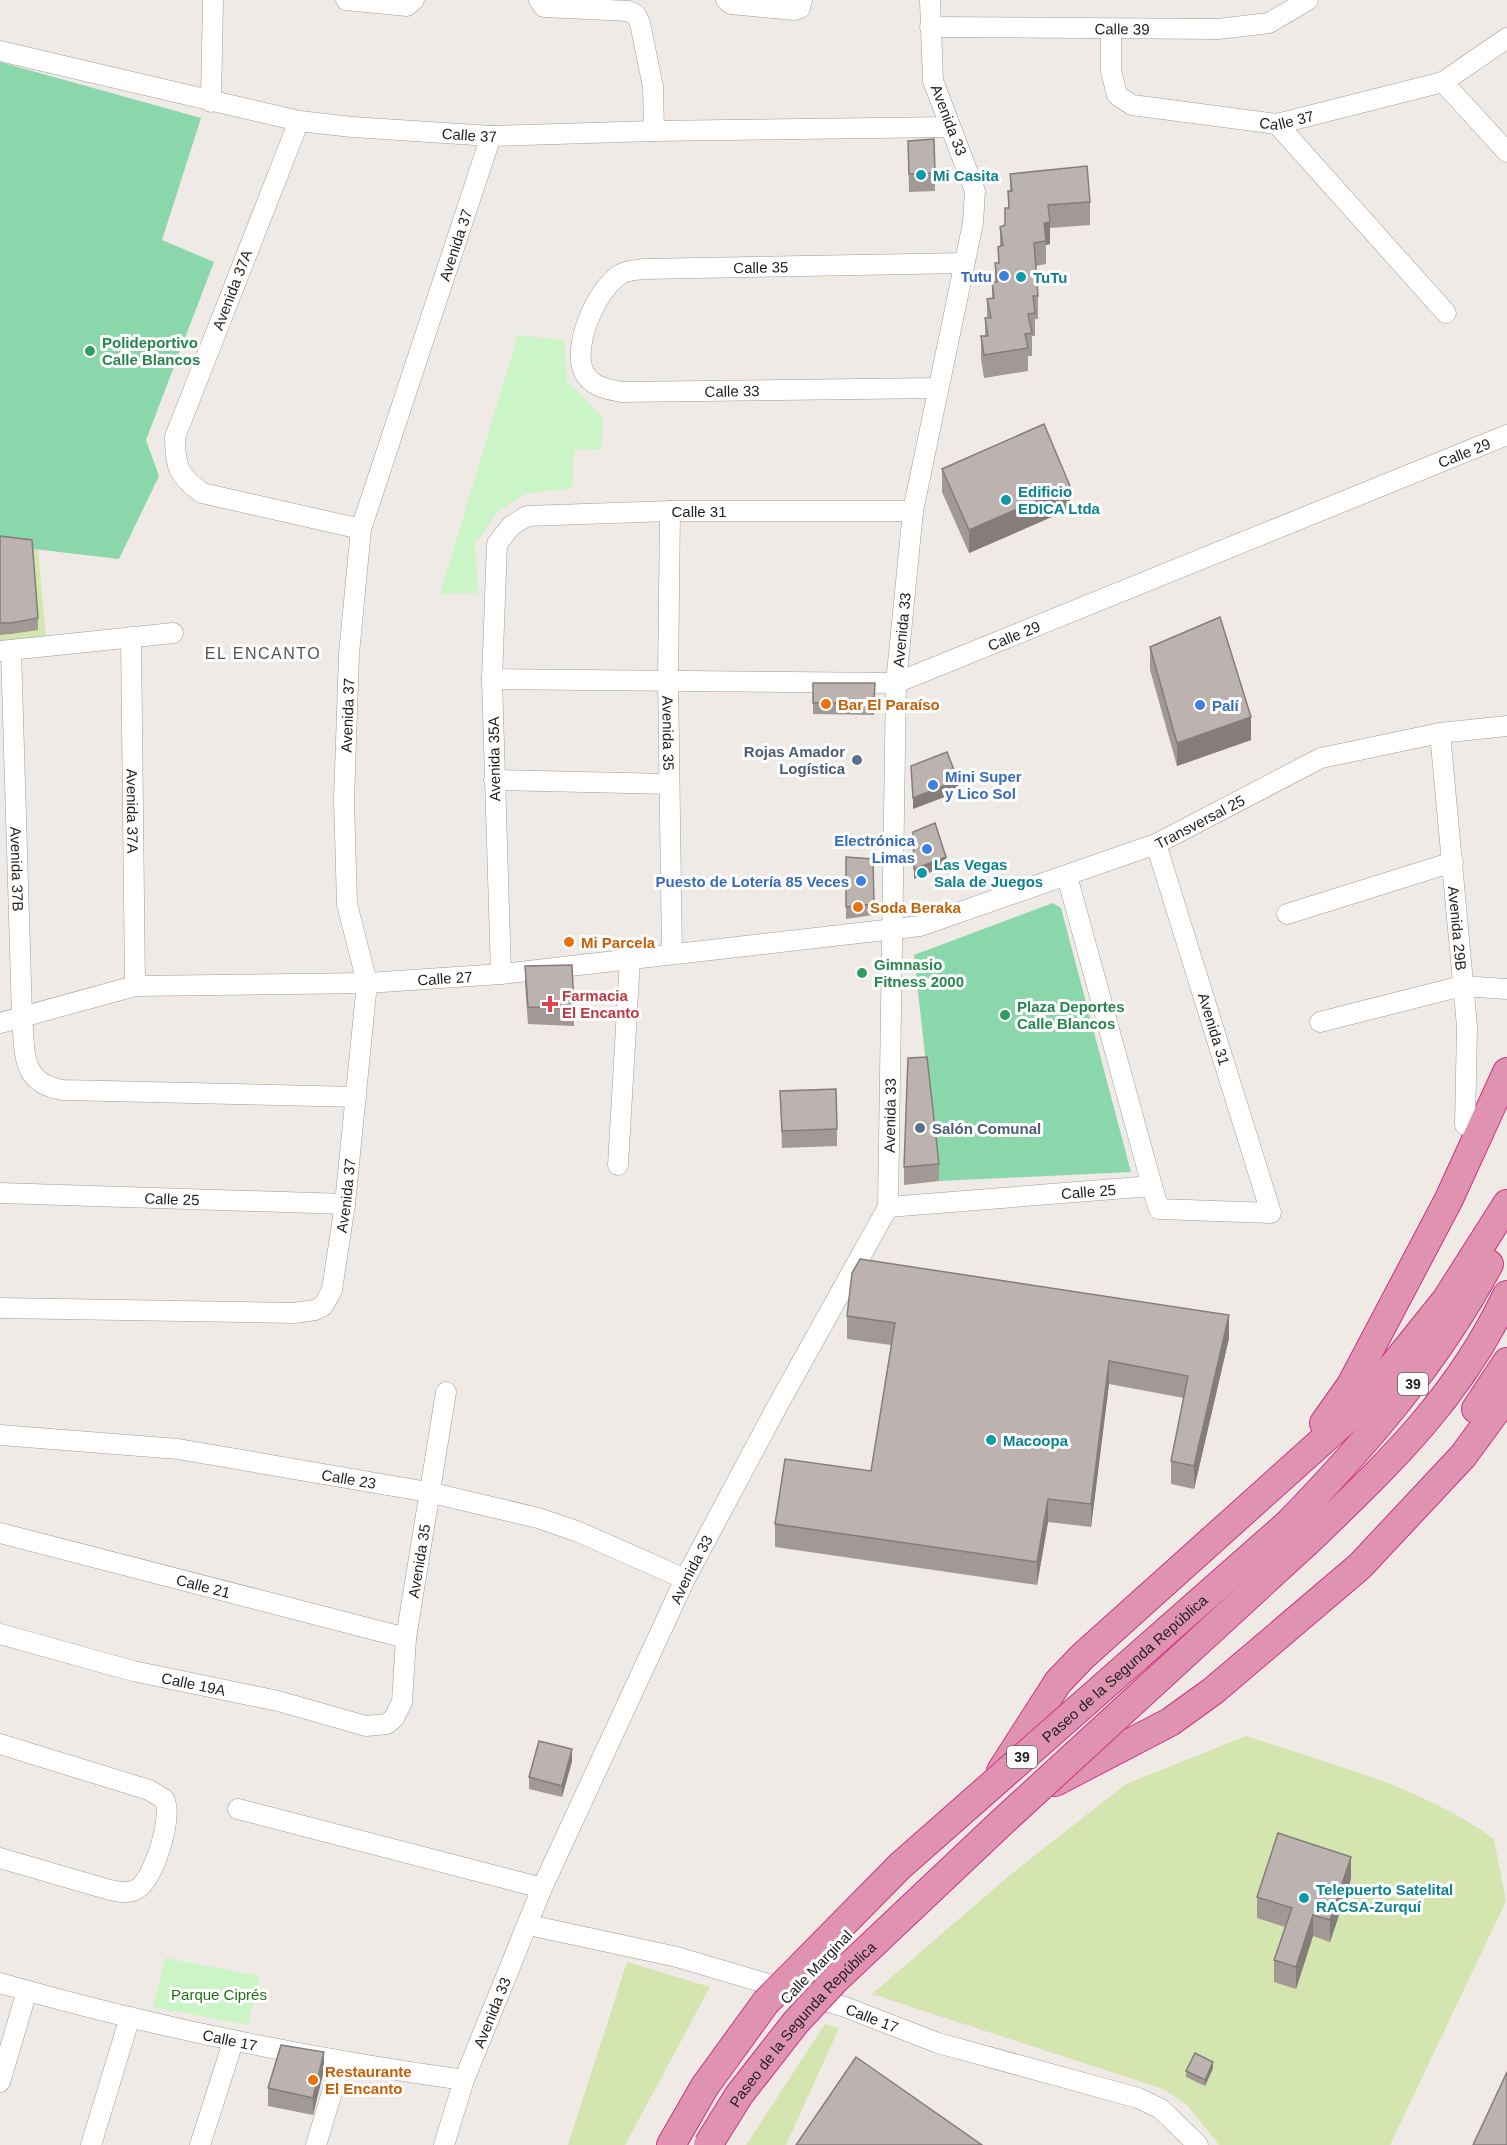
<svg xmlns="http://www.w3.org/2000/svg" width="1507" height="2145" viewBox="0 0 1507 2145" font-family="Arial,sans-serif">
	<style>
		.grass { fill: #d4e5b0 }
		.park { fill: #cbf5c6 }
		.pitch { fill: #8ad7ab }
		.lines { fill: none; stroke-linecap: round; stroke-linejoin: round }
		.minor-casing { stroke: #9c9c9c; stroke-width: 21 }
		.highway-casing { stroke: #cd3284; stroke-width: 30 }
		.minor { stroke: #fff; stroke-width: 20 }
		.highway { stroke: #e093b0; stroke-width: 28 }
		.highway-bridge-casing { stroke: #cd3284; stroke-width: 30; stroke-linecap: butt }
		.highway-bridge { stroke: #e093b0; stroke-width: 28 }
		.wall { fill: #a29996 }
		.shaded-wall { fill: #847d7a }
		.building { fill: #bcb2af; stroke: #847d7a; stroke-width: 1.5 }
		.culture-dot { fill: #0f9aa8; stroke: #fff; stroke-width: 2 }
		.shop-dot { fill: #3f7fe0; stroke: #fff; stroke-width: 2 }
		.leisure-dot { fill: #2e9e5b; stroke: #fff; stroke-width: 2 }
		.food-dot { fill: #e8710a; stroke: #fff; stroke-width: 2 }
		.service-dot { fill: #5c6f8a; stroke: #fff; stroke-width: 2 }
		.health-dot { fill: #e0444e; stroke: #fff; stroke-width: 2 }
		.labels { text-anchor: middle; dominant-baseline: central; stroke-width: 6; stroke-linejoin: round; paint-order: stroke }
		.shield { fill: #fff; stroke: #626262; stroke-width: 1.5 }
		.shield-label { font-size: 14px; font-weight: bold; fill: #1f1f1f }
		.street-label { font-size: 15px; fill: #1f1f1f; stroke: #fff }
		.culture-label { font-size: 15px; font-weight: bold; fill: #0d838f; stroke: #fff; text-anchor: start }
		.shop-label { font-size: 15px; font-weight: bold; fill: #366cbe; stroke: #fff; text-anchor: end }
		.leisure-label { font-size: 15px; font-weight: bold; fill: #27864d; stroke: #fff; text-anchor: start }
		.food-label { font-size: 15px; font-weight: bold; fill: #c56008; stroke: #fff; text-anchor: start }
		.service-label { font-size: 15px; font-weight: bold; fill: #4e5e75; stroke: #fff; text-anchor: end }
		.health-label { font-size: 15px; font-weight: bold; fill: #be3a42; stroke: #fff; text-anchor: start }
		.park-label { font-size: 15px; fill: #1e7514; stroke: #fff }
		.neighbourhood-label { font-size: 16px; letter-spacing: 1.5px; fill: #525252; stroke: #fff }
	</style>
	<rect width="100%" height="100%" fill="#efeae6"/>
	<g class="grass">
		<path d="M 0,545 L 38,549 L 46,639 L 0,643 Z"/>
		<path d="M 1246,1736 C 1329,1764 1422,1786 1494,1839 L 1506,1901 L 1390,2145 L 1219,2145 L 1188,2106 L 1163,2089 L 872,1994 L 1010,1875 L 1126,1784 Z"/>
		<path d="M 627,1962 L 710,1987 L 625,2145 L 568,2145 Z"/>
		<path d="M 825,2024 L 839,2028 L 786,2145 L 746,2145 Z"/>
	</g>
	<g class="park">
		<path d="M 518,335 L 564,340 L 567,381 L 603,418 L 601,449 L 574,450 L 572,488 L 525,494 L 498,511 L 475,544 L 478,593 L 440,594 Z"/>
		<path d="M 165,1958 L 260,1976 L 248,2025 L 153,2007 Z"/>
	</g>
	<g class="pitch">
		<path d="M 0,62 L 201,118 L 162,240 L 214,262 L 146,440 L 159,476 L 119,559 L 0,545 Z"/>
		<path d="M 1053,903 L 1061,908 L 1131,1172 L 939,1181 L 914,955 Z"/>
	</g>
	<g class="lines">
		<defs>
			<g id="minor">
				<path d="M 346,0 L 407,6 L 414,0"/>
				<path d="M 539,0 L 544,7 L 629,11 L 636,15 L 640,23 L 653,87 L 654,131"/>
				<path d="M 726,0 L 731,4 L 795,10 L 800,8 L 802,0"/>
				<path id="s1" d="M 930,27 L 1218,29 L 1269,23 L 1308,0"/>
				<path id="s2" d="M 1111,30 L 1111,71 L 1117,95 L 1132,105 L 1277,124 L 1443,82 L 1507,38"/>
				<path id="s3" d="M 0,51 L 299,121 L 352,127 L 491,136 L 654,131 L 949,127"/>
				<path d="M 1443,82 L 1507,152"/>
				<path d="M 211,102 L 213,0"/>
				<path d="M 299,121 L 175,437 C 175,466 178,476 202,493 L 361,529"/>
				<path d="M 1277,124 L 1446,313"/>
				<path id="s4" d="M 936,388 L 621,392 C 607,389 593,387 585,374 C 570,348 597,288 621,274 C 627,270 637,270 644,269 L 964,263"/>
				<path id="s5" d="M 670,511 L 668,679 L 672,954"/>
				<path id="s6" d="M 131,637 L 135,986"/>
				<path id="s7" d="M 11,650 L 22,1016 C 25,1051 20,1084 63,1090 L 356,1097"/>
				<path d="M 0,651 L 173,633"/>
				<path id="s8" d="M 492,679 L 896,683 L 1507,435"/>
				<path id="s9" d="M 1440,733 L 1467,1026 L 1465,1125"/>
				<path d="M 494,780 L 669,784"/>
				<path d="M 1067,876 L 1152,1186"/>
				<path d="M 1287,914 L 1453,862"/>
				<path id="s10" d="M 501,974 L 492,679 L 497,544 L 511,526 L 527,516 L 670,511 L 913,511"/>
				<path d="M 1320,1022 L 1462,986 L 1507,989"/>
				<path id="s11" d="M 0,1023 L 135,986 L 367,983 L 501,974 L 920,926 L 1156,844 L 1321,758 L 1440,733 L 1507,726"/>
				<path d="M 618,1165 L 630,959"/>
				<path id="s12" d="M 0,1193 L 345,1204"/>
				<path id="s13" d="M 888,1207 L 1152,1186 L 1159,1209 L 1271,1213 L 1156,844"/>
				<path id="s14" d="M 0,1308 L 294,1313 L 315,1310 L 323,1306 L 332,1290 L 345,1204 L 367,983 L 347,904 L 344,800 L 349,654 L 361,529 L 491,136"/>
				<path id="s15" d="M 0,1435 L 178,1449 L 428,1492 L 538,1518 L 579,1532 L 685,1579"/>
				<path id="s16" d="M 0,1533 L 406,1638"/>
				<path id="s17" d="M 0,1634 L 133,1671 L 278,1701 L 366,1726 L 387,1724 L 394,1718 L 402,1702 L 406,1638 L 446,1392"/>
				<path d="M 0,1744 L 149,1790 L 164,1799 C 174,1814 154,1880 137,1889 C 128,1894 119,1892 110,1890 L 0,1858"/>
				<path d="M 238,1809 L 542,1888"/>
				<path id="s18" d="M 529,1925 L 677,1957 L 845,2007 L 938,2043 L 1138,2098 L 1161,2109 L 1198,2145"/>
				<path id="s19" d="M 0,1983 C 153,2027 307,2058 464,2080"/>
				<path d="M 0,2082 L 27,1991"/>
				<path d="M 91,2145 L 130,2017"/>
				<path d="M 200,2145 L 233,2042"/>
				<path d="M 316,2145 L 341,2063"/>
				<path id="s20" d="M 444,2145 L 464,2080 L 542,1888 L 685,1579 L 779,1403 L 888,1207 L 896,683 L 913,511 L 973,223 L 975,191 L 933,81 L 930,0"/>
			</g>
			<g id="highway">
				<path d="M 1476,1409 L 1507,1362"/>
				<path d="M 1324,1423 L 1351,1385 L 1449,1199 L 1507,1072"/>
				<path d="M 1289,1523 C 1367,1442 1436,1363 1489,1264"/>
				<path d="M 1307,1542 C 1388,1464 1458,1399 1507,1295"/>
				<path d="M 1001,1771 L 1058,1682 L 1083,1656 L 1360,1407 L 1446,1300 L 1507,1204"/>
				<path d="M 1055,1782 L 1170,1722 L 1213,1691 L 1360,1566 L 1463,1456 L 1507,1396"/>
				<path d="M 671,2145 L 705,2086 L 766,2002"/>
			</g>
		</defs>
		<use href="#minor" class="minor-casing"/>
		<use href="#highway" class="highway-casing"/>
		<use href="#minor" class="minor"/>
		<use href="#highway" class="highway"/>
		<defs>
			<g id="highway-bridge">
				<path id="s21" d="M 766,2002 L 900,1866 L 1289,1523"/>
				<path id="s22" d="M 708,2145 L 739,2095 L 796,2022 L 836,1979 L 1000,1824 L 1307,1542"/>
			</g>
		</defs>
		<use href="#highway-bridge" class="highway-bridge-casing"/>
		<use href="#highway-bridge" class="highway-bridge"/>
	</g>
	<g class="wall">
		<path d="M 908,141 L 935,173 L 935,191 L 909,192 Z"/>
		<path d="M 1010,174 L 1090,202 L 1090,225 L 1050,228 L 1050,244 L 1046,245 L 1046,264 L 1036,266 L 1038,296 L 1038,319 L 1035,319 L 1035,336 L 1032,336 L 1032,356 L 1028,356 L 1028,371 L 984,378 L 981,359 L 981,336 L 985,336 L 985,318 L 987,318 L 987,299 L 992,298 L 992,282 L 995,282 L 995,263 L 998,263 L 998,247 L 1000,246 L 1000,227 L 1005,226 L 1008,208 L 1008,191 L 1010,191 Z"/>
		<path d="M 942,469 L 1070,509 L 969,553 L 942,492 Z"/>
		<path d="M 0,536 L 38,618 L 38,630 L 11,634 L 0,635 Z"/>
		<path d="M 1150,647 L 1251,740 L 1177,766 L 1150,670 Z"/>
		<path d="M 813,683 L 875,683 L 874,715 L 813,714 Z"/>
		<path d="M 846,857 L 873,859 L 874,915 L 846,919 Z"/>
		<path d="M 525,966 L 574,1008 L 574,1026 L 528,1024 L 525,983 Z"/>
		<path d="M 780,1091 L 837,1129 L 837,1146 L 782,1148 Z"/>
		<path d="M 939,1164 L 939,1181 L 904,1185 L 904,1167 Z"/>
		<path d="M 847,1316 L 1229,1338 L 1194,1489 L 1171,1484 L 1171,1461 L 1184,1398 L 1109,1384 L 1091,1527 L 1048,1522 L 1037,1585 L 775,1547 L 775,1524 L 871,1471 L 891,1345 L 847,1339 Z"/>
		<path d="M 572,1761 L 562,1797 L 529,1789 L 529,1777 Z"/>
		<path d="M 1351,1879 L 1330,1942 L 1313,1936 L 1296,1989 L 1274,1982 L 1274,1960 L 1285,1927 L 1257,1918 L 1257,1897 Z"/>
		<path d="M 1213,2068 L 1205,2086 L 1186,2077 L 1186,2071 Z"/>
		<path d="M 324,2070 L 313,2115 L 268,2106 L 268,2088 Z"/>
	</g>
	<g class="shaded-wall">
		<path d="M 1050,222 L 1050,244 L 1046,245 L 1044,223 Z"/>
		<path d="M 1070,486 L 1070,509 L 969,553 L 969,530 Z"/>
		<path d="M 1251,717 L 1251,740 L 1177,766 L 1177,743 Z"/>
		<path d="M 958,780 L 958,792 L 913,809 L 913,798 Z"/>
		<path d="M 946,857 L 946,866 L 914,879 L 914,869 Z"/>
		<path d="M 1229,1315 L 1229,1338 L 1194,1489 L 1194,1466 Z"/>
		<path d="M 1109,1361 L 1109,1384 L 1091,1527 L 1091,1504 Z"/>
		<path d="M 1048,1499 L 1048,1522 L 1037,1585 L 1037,1562 Z"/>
		<path d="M 572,1749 L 572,1761 L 562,1797 L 562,1786 Z"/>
		<path d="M 1351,1857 L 1351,1879 L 1330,1942 L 1330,1920 Z"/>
		<path d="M 1313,1915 L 1313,1936 L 1296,1989 L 1296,1967 Z"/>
		<path d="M 324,2052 L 324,2070 L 313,2115 L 313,2098 Z"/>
		<path d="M 1213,2062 L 1213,2068 L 1205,2086 L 1205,2080 Z"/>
	</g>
	<g class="building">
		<path d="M 934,139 L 935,173 L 909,174 L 908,141 Z"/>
		<path d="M 1087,166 L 1090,202 L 1048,205 L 1050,222 L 1044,223 L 1046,241 L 1034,243 L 1038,296 L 1033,296 L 1035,313 L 1028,314 L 1032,333 L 1025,334 L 1028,348 L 984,355 L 981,336 L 988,336 L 985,318 L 991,318 L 987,299 L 994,298 L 992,282 L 997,282 L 995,263 L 999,263 L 998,247 L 1003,245 L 1000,227 L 1005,225 L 1005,208 L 1009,208 L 1008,191 L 1012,191 L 1010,174 Z"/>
		<path d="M 1044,424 L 1070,486 L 969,530 L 942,469 Z"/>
		<path d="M 0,536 L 32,540 L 38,618 L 11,623 L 0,623 Z"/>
		<path d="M 1220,617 L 1251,717 L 1177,743 L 1150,647 Z"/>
		<path d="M 813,683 L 875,683 L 874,703 L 813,703 Z"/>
		<path d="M 947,752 L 958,780 L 913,798 L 911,766 Z"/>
		<path d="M 935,823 L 946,857 L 914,869 L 913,832 Z"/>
		<path d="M 846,857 L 873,859 L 874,904 L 846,907 Z"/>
		<path d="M 572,965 L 574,1008 L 528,1007 L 525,966 Z"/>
		<path d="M 927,1057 L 939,1164 L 904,1167 L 908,1058 Z"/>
		<path d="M 836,1089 L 837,1129 L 782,1131 L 780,1091 Z"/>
		<path d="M 860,1259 L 1229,1315 L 1194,1466 L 1171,1461 L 1188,1376 L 1109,1361 L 1091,1504 L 1048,1499 L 1037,1562 L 775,1524 L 785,1459 L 871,1471 L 895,1323 L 847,1316 L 852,1273 Z"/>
		<path d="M 539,1741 L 572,1749 L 562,1786 L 529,1777 Z"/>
		<path d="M 1278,1833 L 1351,1857 L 1330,1920 L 1313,1915 L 1296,1967 L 1274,1960 L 1292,1908 L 1257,1897 Z"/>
		<path d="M 281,2045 L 324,2052 L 313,2098 L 268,2088 Z"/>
		<path d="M 1195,2053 L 1213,2062 L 1205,2080 L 1186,2071 Z"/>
		<path d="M 856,2057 L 982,2145 L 796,2145 Z"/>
		<path d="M 1507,2072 L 1507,2145 L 1473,2145 Z"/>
	</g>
	<g class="culture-dot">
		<circle cx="921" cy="175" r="6"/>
		<circle cx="1021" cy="277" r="6"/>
		<circle cx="1006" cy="500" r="6"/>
		<circle cx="922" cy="873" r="6"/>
		<circle cx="991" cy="1440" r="6"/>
		<circle cx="1304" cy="1898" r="6"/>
	</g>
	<g class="shop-dot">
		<circle cx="1004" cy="276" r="6"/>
		<circle cx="1200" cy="705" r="6"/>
		<circle cx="933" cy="785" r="6"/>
		<circle cx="927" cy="849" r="6"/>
		<circle cx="861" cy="881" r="6"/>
	</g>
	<g class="leisure-dot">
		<circle cx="90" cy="351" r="6"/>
		<circle cx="862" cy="973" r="6"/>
		<circle cx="1005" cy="1015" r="6"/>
	</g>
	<g class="food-dot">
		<circle cx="826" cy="704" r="6"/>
		<circle cx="858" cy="907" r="6"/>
		<circle cx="569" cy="942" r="6"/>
		<circle cx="313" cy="2080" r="6"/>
	</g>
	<g class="service-dot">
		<circle cx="857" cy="760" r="6"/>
		<circle cx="920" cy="1128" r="6"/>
	</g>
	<path class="health-dot" d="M547 995h6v6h6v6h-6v6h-6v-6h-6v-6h6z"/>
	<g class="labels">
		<g class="shield">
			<rect x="1398" y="1373" width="30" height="22" rx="4.5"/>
			<rect x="1007" y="1746" width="30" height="22" rx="4.5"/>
		</g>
		<g class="shield-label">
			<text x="1413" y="1384">39</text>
			<text x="1022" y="1757">39</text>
		</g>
		<g class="street-label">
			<text stroke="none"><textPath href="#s1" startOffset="192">Calle 39</textPath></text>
			<text stroke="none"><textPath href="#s2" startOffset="240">Calle 37</textPath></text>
			<text transform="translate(949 120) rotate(69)">Avenida 33</text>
			<text stroke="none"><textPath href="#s3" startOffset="478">Calle 37</textPath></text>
			<text stroke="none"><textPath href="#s14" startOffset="1408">Avenida 37</textPath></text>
			<text stroke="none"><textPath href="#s4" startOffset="610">Calle 35</textPath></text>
			<text transform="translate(232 290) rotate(-69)">Avenida 37A</text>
			<text transform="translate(732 391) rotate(-1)">Calle 33</text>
			<text stroke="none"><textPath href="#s8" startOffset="1017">Calle 29</textPath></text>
			<text stroke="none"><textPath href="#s10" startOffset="644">Calle 31</textPath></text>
			<text stroke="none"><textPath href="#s20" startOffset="1617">Avenida 33</textPath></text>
			<text stroke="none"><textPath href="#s8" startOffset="531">Calle 29</textPath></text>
			<text stroke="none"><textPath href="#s14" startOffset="922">Avenida 37</textPath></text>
			<text stroke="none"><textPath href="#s5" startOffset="222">Avenida 35</textPath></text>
			<text transform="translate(494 759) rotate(-91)">Avenida 35A</text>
			<text stroke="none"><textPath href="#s6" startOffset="174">Avenida 37A</textPath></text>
			<text stroke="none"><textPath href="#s11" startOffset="1227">Transversal 25</textPath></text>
			<text stroke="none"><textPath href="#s7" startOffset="219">Avenida 37B</textPath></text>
			<text stroke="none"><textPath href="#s9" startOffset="196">Avenida 29B</textPath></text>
			<text stroke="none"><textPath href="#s11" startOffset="450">Calle 27</textPath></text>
			<text transform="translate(1214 1029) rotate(73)">Avenida 31</text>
			<text stroke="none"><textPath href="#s20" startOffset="1131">Avenida 33</textPath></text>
			<text stroke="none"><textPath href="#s13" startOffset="201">Calle 25</textPath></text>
			<text stroke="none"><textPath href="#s14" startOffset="438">Avenida 37</textPath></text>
			<text stroke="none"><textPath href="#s12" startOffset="172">Calle 25</textPath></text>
			<text stroke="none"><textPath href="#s15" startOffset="352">Calle 23</textPath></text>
			<text stroke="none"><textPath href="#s17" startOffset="568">Avenida 35</textPath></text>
			<text stroke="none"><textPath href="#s20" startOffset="627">Avenida 33</textPath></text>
			<text stroke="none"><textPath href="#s16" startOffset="210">Calle 21</textPath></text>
			<text stroke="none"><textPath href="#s21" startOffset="490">Paseo de la Segunda República</textPath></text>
			<text stroke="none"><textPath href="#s17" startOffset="200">Calle 19A</textPath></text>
			<text transform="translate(816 1967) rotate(-46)">Calle Marginal</text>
			<text stroke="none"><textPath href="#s20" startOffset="141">Avenida 33</textPath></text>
			<text stroke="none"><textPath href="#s18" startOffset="356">Calle 17</textPath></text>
			<text stroke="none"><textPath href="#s22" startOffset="154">Paseo de la Segunda República</textPath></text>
			<text stroke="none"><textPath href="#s19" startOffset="237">Calle 17</textPath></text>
		</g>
		<g class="culture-label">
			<text x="933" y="175">Mi Casita</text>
			<text x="1033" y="277">TuTu</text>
			<text x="1018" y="491">Edificio<tspan x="1018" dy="17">EDICA Ltda</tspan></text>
			<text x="934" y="864">Las Vegas<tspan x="934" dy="17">Sala de Juegos</tspan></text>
			<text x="1003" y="1440">Macoopa</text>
			<text x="1316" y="1889">Telepuerto Satelital<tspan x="1316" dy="17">RACSA-Zurquí</tspan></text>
		</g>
		<g class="shop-label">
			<text x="992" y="276">Tutu</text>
			<text x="1212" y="705" text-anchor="start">Palí</text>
			<text x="945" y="776" text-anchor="start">Mini Super<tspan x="945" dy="17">y Lico Sol</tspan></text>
			<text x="915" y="840">Electrónica<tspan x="915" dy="17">Limas</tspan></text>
			<text x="849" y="881">Puesto de Lotería 85 Veces</text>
		</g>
		<g class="leisure-label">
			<text x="102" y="342">Polideportivo<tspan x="102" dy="17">Calle Blancos</tspan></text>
			<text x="874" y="964">Gimnasio<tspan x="874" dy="17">Fitness 2000</tspan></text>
			<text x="1017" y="1006">Plaza Deportes<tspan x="1017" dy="17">Calle Blancos</tspan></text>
		</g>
		<g class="food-label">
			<text x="838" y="704">Bar El Paraíso</text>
			<text x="870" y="907">Soda Beraka</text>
			<text x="581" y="942">Mi Parcela</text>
			<text x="325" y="2071">Restaurante<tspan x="325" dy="17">El Encanto</tspan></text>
		</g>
		<g class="service-label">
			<text x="845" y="751">Rojas Amador<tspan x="845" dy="17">Logística</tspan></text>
			<text x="932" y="1128" text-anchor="start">Salón Comunal</text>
		</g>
		<g class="health-label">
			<text x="562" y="995">Farmacia<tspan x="562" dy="17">El Encanto</tspan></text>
		</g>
		<g class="park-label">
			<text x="219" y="1994">Parque Ciprés</text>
		</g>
		<g class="neighbourhood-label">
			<text x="263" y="653">EL ENCANTO</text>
		</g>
	</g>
</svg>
